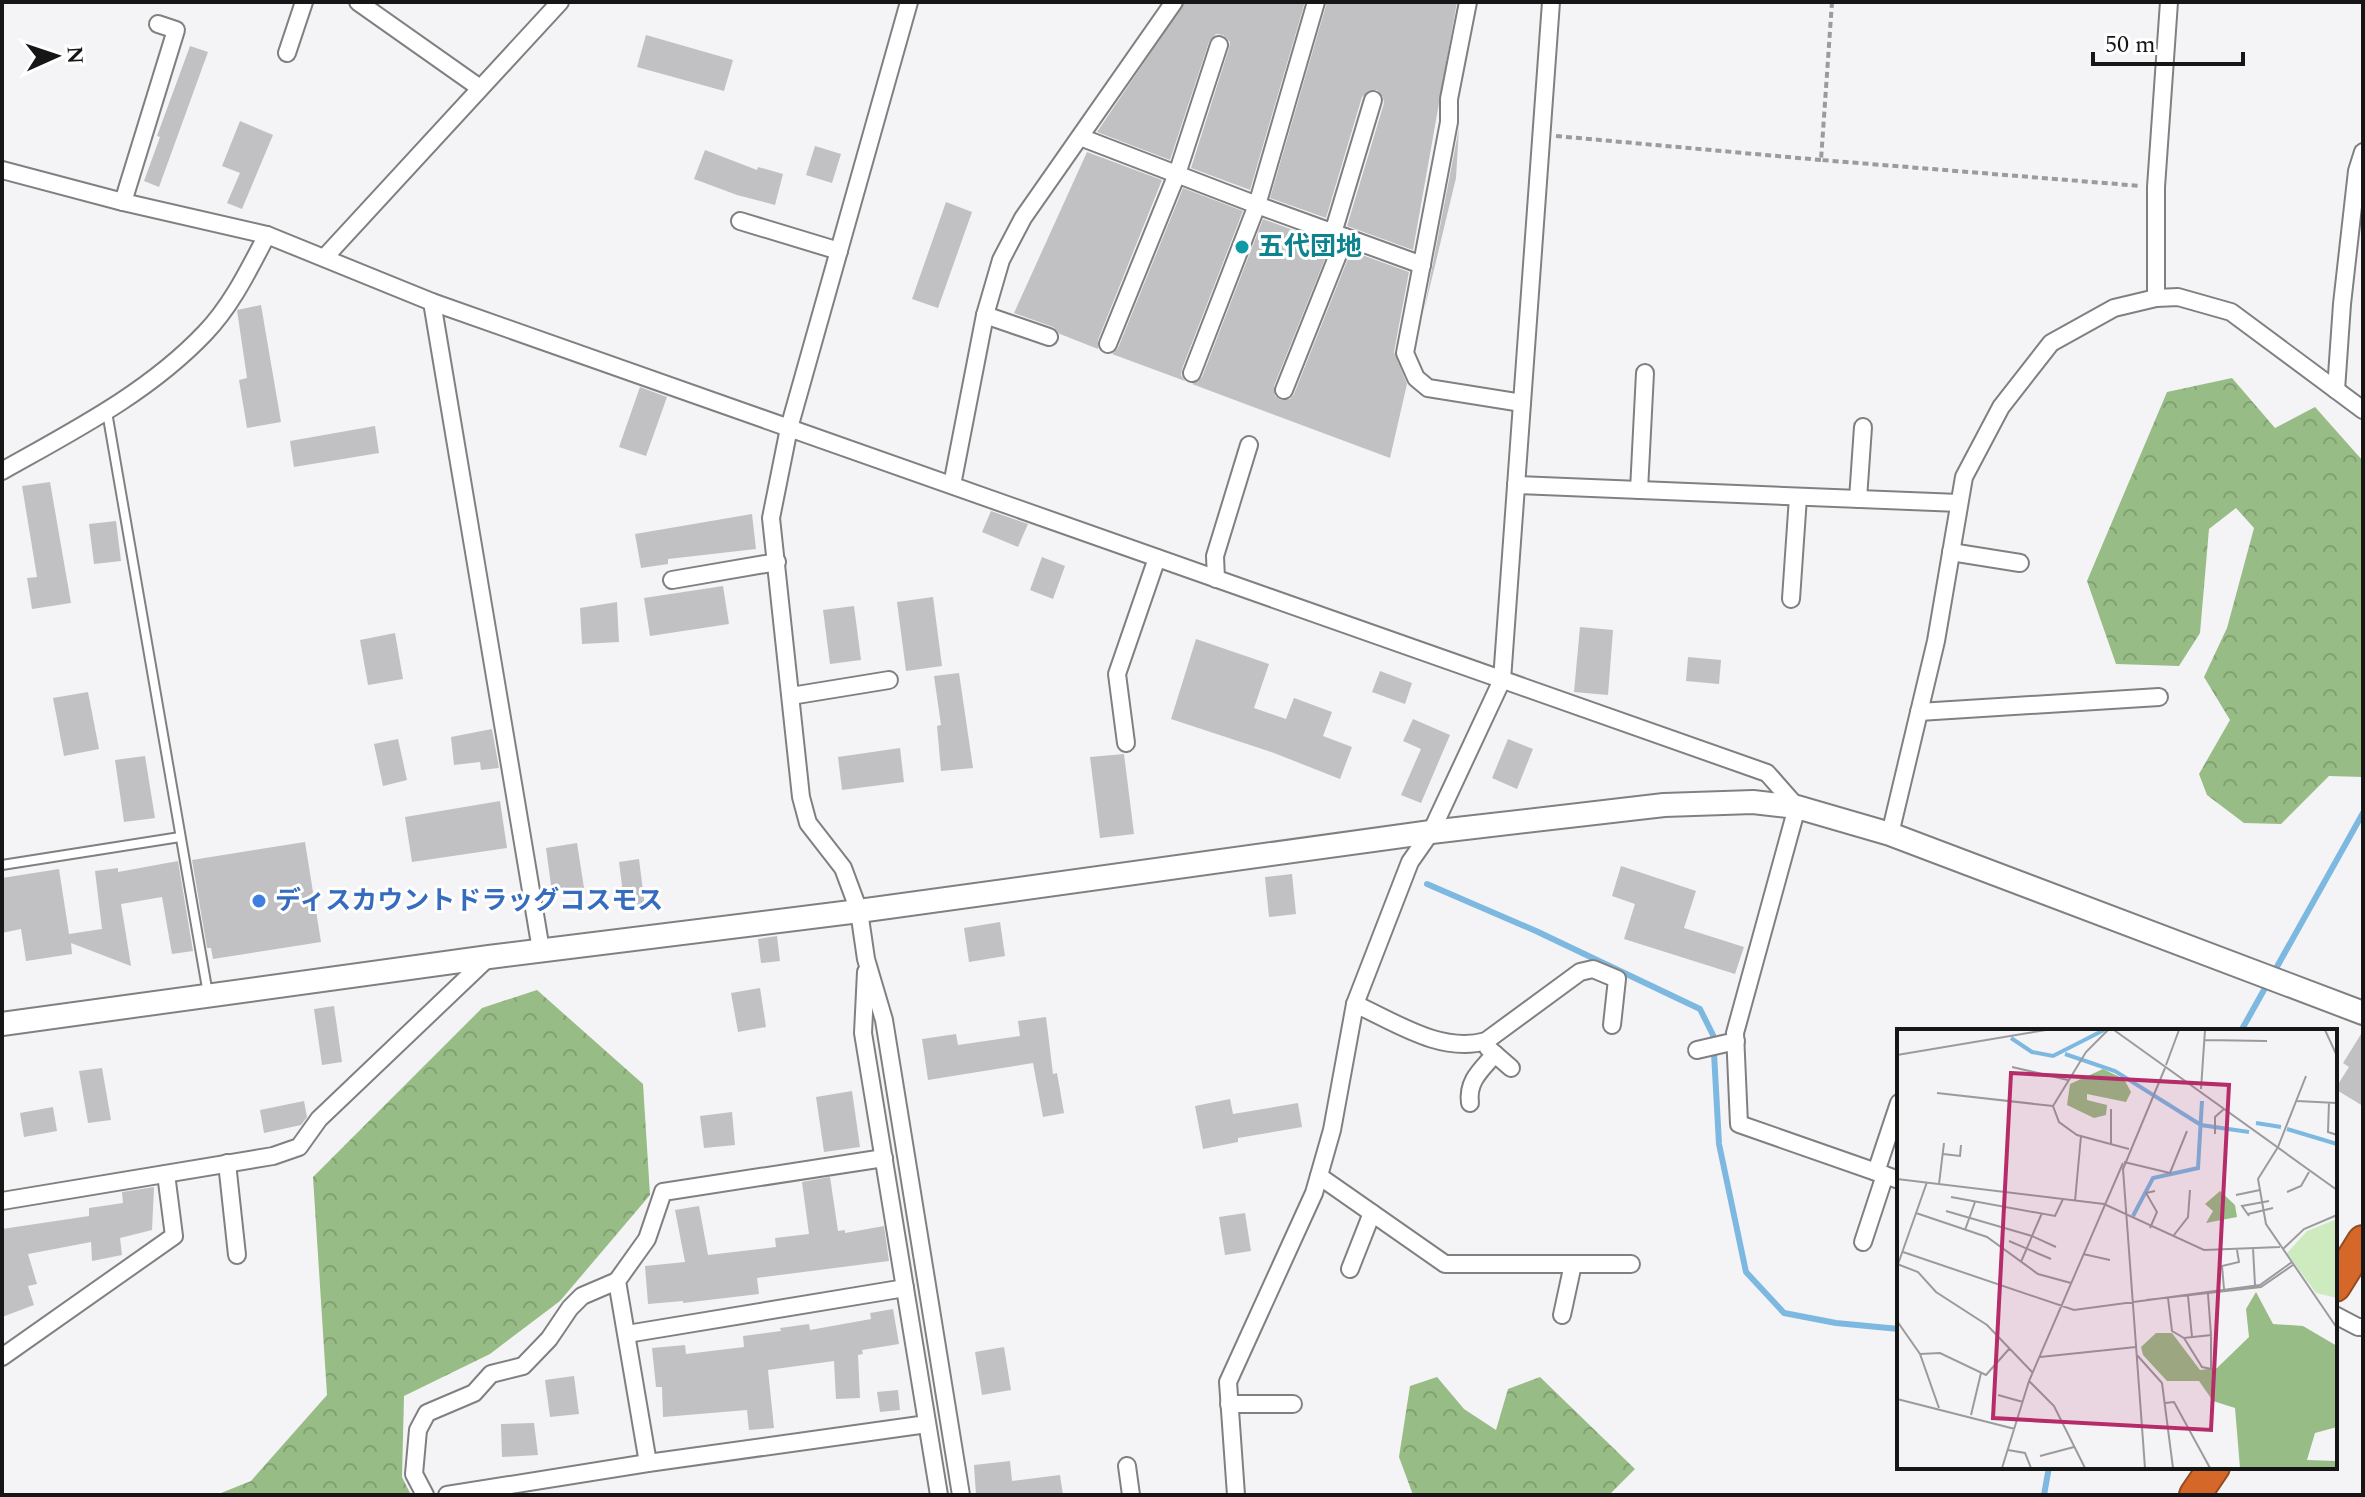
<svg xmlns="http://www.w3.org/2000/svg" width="2365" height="1497" viewBox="0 0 2365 1497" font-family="Spectral,'Noto Sans JP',serif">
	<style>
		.forest { fill: url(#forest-crowns) }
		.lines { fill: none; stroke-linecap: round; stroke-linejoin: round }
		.stream { stroke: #7db8e1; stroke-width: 6 }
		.building { fill: #c1c1c3 }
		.lane-casing { stroke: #808082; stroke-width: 12 }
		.street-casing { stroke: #808082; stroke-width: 20 }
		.secondary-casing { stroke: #808082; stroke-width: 26 }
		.highway-casing { stroke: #924b22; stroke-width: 34 }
		.path { stroke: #9b9b9d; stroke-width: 4; stroke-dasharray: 6 4; stroke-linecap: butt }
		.lane { stroke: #fff; stroke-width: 8 }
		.street { stroke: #fff; stroke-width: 16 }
		.secondary { stroke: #fff; stroke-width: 22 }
		.highway { stroke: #d56828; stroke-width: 30 }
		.culture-dot { fill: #0f9aa8; stroke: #fff; stroke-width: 3 }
		.shop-dot { fill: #3f7fe0; stroke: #fff; stroke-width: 3 }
		.labels { text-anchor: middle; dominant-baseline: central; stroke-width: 6; stroke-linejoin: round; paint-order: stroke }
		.culture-label { font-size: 26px; font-weight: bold; fill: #0d838f; stroke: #fff; text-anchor: start }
		.shop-label { font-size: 26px; font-weight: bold; fill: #366cbe; stroke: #fff; text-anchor: start }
		.inset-river { fill: none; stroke: #7db8e1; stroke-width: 4 }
		.inset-road { fill: none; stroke: #9b9b9d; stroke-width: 2 }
		.view { fill: #b52c69; fill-opacity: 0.15; stroke: #b52c69; stroke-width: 4 }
		.inset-edge { fill: none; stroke: #161617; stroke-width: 4 }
	</style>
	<defs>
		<pattern id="forest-crowns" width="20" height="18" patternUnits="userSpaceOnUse" patternTransform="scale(2)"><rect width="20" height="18" fill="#98bc85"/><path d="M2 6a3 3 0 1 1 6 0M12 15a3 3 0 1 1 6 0" fill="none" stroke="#82a172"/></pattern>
	</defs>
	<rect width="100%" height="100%" fill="#f4f4f6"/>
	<g class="forest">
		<path d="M 2232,378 L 2275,428 L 2315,407 L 2363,461 L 2363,777 L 2329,776 L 2281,824 L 2244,823 L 2207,795 L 2199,774 L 2230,720 L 2204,677 L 2227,628 L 2254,528 L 2236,508 L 2209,529 L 2200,633 L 2179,666 L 2116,664 L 2087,581 L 2167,392 Z"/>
		<path d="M 537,990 L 643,1084 L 650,1195 L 560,1301 L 490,1354 L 404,1396 L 402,1477 L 411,1495 L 216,1495 L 251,1481 L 327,1395 L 313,1177 L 482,1008 Z"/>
		<path d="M 1437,1377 L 1464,1409 L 1496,1430 L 1508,1389 L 1540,1377 L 1635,1469 L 1609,1495 L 1413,1495 L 1399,1457 L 1410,1386 Z"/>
	</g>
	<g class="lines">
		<g class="stream">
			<path d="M 1427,884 L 1536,931 L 1700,1009 L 1713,1035 L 1719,1144 L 1746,1272 L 1784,1313 L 1836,1323 L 1899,1329"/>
			<path d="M 2241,1031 L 2363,813"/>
			<path d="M 2044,1495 L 2049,1467"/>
		</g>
	</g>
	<g class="building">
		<path d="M 1185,2 L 1305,2 L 1250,190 L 1191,168 L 1229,48 L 1230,42 L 1223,35 L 1216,34 L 1209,42 L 1170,160 L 1097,132 Z"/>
		<path d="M 1327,2 L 1457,2 L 1413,250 L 1347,226 L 1384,103 L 1383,97 L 1377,90 L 1370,90 L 1362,97 L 1326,218 L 1270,198 Z"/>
		<path d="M 646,35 L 733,60 L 724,91 L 637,67 Z"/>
		<path d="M 190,46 L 208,52 L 159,187 L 144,181 L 160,137 L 157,136 Z"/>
		<path d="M 240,121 L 273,135 L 242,209 L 227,203 L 240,173 L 222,166 Z"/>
		<path d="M 1459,128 L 1456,178 L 1424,311 L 1432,268 Z"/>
		<path d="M 815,146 L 841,154 L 832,183 L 806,175 Z"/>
		<path d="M 705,150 L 757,170 L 758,167 L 783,174 L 775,205 L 737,195 L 694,179 Z"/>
		<path d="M 1087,152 L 1162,180 L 1098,340 L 1098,349 L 1060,334 L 1053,327 L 1014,313 Z"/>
		<path d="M 1183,188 L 1243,211 L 1182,369 L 1181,375 L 1185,381 L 1112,354 L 1118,348 Z"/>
		<path d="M 946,202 L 972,212 L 938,308 L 912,299 Z"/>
		<path d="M 1263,219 L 1331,244 L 1274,386 L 1275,396 L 1281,400 L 1290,399 L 1294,394 L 1351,251 L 1409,272 L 1394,352 L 1407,384 L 1390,458 L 1192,384 L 1202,377 Z"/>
		<path d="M 261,305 L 281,422 L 247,428 L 239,380 L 247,378 L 237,310 Z"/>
		<path d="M 640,387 L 667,397 L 646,456 L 619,447 Z"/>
		<path d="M 375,426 L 379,453 L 294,467 L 290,441 Z"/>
		<path d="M 50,482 L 71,603 L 32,609 L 27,578 L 37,577 L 22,486 Z"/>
		<path d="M 991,511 L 1028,524 L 1018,547 L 982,532 Z"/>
		<path d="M 752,514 L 756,549 L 668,559 L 668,564 L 641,568 L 635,534 Z"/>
		<path d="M 116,521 L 121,561 L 94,564 L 89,524 Z"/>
		<path d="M 1042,557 L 1065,566 L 1053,599 L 1030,590 Z"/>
		<path d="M 723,586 L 729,624 L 650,636 L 644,598 Z"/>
		<path d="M 933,597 L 942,666 L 906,671 L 897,602 Z"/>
		<path d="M 617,602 L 619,642 L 582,644 L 580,608 Z"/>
		<path d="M 854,606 L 861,660 L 830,664 L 823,610 Z"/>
		<path d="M 1580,627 L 1613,630 L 1608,695 L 1574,692 Z"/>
		<path d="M 395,633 L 403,679 L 368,685 L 360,640 Z"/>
		<path d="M 1196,639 L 1269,664 L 1254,708 L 1286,719 L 1294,698 L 1332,712 L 1323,736 L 1352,747 L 1340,779 L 1274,753 L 1171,719 Z"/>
		<path d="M 1688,657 L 1721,660 L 1719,684 L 1686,681 Z"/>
		<path d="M 1380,671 L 1412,683 L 1405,704 L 1372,692 Z"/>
		<path d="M 959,673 L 973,768 L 941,771 L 937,726 L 941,725 L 934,676 Z"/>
		<path d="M 88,692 L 99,749 L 64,756 L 53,698 Z"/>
		<path d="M 1413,719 L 1450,735 L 1421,803 L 1401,795 L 1421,749 L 1403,741 Z"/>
		<path d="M 492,729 L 499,768 L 481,770 L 480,762 L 454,765 L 451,737 Z"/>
		<path d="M 398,739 L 407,780 L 383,786 L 374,744 Z"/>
		<path d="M 1508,739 L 1533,749 L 1517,789 L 1492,778 Z"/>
		<path d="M 900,748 L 904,782 L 842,790 L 838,757 Z"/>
		<path d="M 1124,754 L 1134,834 L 1100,838 L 1090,757 Z"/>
		<path d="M 145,756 L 155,818 L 124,822 L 115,760 Z"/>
		<path d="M 500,801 L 507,848 L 412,862 L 405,817 Z"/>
		<path d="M 305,842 L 321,942 L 213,959 L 211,948 L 207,948 L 192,860 Z"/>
		<path d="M 577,843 L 584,888 L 552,893 L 546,848 Z"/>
		<path d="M 639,859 L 645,907 L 625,909 L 619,862 Z"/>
		<path d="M 178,861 L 193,951 L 172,954 L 162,897 L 121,904 L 131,966 L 71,943 L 72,954 L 26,961 L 21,929 L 2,933 L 2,878 L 59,869 L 69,934 L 102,929 L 95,871 L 118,868 L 118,872 Z"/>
		<path d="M 1621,866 L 1696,891 L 1684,928 L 1744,947 L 1735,974 L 1624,939 L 1635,904 L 1612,896 Z"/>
		<path d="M 1292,874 L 1296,914 L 1269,917 L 1265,877 Z"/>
		<path d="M 1000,922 L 1005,956 L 969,962 L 964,928 Z"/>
		<path d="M 777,936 L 780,961 L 761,963 L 758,939 Z"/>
		<path d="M 760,988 L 766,1027 L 738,1032 L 731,993 Z"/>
		<path d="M 334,1006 L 342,1062 L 322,1065 L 314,1009 Z"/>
		<path d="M 1046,1017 L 1053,1074 L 1057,1073 L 1064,1113 L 1043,1117 L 1033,1063 L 928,1080 L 922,1039 L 956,1034 L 958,1045 L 1020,1036 L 1018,1021 Z"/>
		<path d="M 2363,1031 L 2363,1106 L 2335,1089 L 2349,1067 L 2343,1063 Z"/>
		<path d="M 102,1068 L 111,1120 L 88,1123 L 79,1071 Z"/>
		<path d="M 852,1091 L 860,1147 L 824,1152 L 816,1097 Z"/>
		<path d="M 1230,1099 L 1233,1114 L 1298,1103 L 1302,1127 L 1238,1138 L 1238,1142 L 1203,1149 L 1195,1106 Z"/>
		<path d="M 304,1101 L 307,1117 L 301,1125 L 264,1133 L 260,1110 Z"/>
		<path d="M 53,1107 L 57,1131 L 24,1137 L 20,1113 Z"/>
		<path d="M 732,1112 L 735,1145 L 704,1148 L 700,1116 Z"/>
		<path d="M 830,1177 L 838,1231 L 845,1230 L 845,1233 L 884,1226 L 889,1261 L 757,1278 L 759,1294 L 683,1303 L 683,1301 L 648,1304 L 645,1266 L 685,1262 L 675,1210 L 699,1206 L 708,1255 L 776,1247 L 775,1238 L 809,1234 L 802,1182 Z"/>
		<path d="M 154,1187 L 152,1230 L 120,1238 L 122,1255 L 92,1261 L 91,1242 L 28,1254 L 37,1284 L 28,1286 L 34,1305 L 2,1317 L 2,1229 L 89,1216 L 89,1208 L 123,1203 L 122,1192 Z"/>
		<path d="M 1245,1213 L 1251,1251 L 1225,1255 L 1219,1217 Z"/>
		<path d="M 893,1309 L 899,1344 L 862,1350 L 863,1354 L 858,1355 L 860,1398 L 836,1399 L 834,1361 L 768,1370 L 774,1428 L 749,1430 L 747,1410 L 663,1417 L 662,1387 L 656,1387 L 652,1348 L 685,1345 L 686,1354 L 744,1347 L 743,1336 L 781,1331 L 780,1328 L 809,1324 L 810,1330 L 871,1319 L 870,1313 Z"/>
		<path d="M 1004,1347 L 1011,1390 L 982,1395 L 975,1352 Z"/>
		<path d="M 574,1376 L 579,1414 L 550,1417 L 545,1380 Z"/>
		<path d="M 898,1390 L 900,1410 L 880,1412 L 877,1392 Z"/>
		<path d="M 534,1423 L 538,1455 L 502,1457 L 501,1424 Z"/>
		<path d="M 1010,1461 L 1012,1481 L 1060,1475 L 1063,1495 L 976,1495 L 974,1465 Z"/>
	</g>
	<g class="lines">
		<defs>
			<g id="lane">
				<path d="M 107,412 L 208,994"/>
				<path d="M 2,865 L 180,837"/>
			</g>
			<g id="street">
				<path d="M 358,2 L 480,88"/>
				<path d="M 909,2 L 789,428 L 771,518 L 801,797 L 808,823 L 843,868 L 859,911 L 866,959 L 884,1020 L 961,1495"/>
				<path d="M 1316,2 L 1257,205 L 1422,265"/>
				<path d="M 1468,2 L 1449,99 L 1449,122 L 1405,353 L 1416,378 L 1428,388 L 1522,403"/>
				<path d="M 287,53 L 304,2"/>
				<path d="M 1080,137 L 1257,205 L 1192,373"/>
				<path d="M 2,170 L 123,202 L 267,235 L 432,302 L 1767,773 L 1797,807 L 1735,1033 L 1739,1124 L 1899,1180"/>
				<path d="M 123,202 L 176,30 L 158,24"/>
				<path d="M 740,221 L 839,251"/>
				<path d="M 1333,233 L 1373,100"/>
				<path d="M 325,257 L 560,2"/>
				<path d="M 2156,298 L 2156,187 L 2169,2"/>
				<path d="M 432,302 L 541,950"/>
				<path d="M 985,315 L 1049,337"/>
				<path d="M 1108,344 L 1177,174 L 1219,45"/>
				<path d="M 1284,390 L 1345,237"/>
				<path d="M 2336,390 L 2342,304 L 2357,171 L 2363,152"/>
				<path d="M 2,471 C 73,431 148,393 205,333 C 232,305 249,269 267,235"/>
				<path d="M 952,485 L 985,315 L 1001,260 L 1023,218 L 1174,2"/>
				<path d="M 1516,485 L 1959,503"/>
				<path d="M 1639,490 L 1645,373"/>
				<path d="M 1858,499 L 1863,427"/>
				<path d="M 1951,552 L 2020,563"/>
				<path d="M 1216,579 L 1215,556 L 1249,445"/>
				<path d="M 672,580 L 777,562"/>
				<path d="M 1791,599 L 1798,497"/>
				<path d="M 791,696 L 889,680"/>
				<path d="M 1919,712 L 2159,697"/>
				<path d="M 1126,743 L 1117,674 L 1157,558"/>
				<path d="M 1890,834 L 1936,641 L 1964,477 L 2001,407 L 2051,343 L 2114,308 L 2156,298 L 2178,297 L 2231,312 L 2363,410"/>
				<path d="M 866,972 L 863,1033 L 939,1495"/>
				<path d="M 1355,1004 C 1395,1022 1441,1054 1486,1041 L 1580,972 L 1593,969 L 1617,979 L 1612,1025"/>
				<path d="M 1488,1048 L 1511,1068"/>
				<path d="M 1697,1050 L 1736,1041"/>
				<path d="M 1470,1103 C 1467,1081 1481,1070 1495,1054"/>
				<path d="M 884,1158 L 663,1192 L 647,1239 L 617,1281 L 648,1463 L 927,1424"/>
				<path d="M 227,1163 L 237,1255"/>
				<path d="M 1876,1172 L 1899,1103"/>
				<path d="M 1319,1176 L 1445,1264 L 1631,1264"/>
				<path d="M 2,1201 L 273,1156 L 299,1147 L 319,1119 L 489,957"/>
				<path d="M 1863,1242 L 1885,1175"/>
				<path d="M 1350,1269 L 1372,1213"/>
				<path d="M 1562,1315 L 1573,1264"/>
				<path d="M 2335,1315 L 2358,1327 L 2363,1327"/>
				<path d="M 627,1334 L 905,1288"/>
				<path d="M 2,1357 L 174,1236 L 166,1174"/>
				<path d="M 1229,1404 L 1293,1404"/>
				<path d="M 1127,1466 L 1131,1495"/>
				<path d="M 425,1495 L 414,1474 L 418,1430 L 427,1413 L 474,1393 L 491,1374 L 523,1366 L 549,1339 L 570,1308 L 582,1296 L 617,1281"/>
				<path d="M 447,1495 L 648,1463"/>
				<path d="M 1236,1495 L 1228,1382 L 1314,1193 L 1332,1130 L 1355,1004 L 1410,862 L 1431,832 L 1502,680 L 1551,2"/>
			</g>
			<path id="secondary" d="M 2,1024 L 489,957 L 859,911 L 1431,832 L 1664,805 L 1753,802 L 1797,807 L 1890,834 L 2363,1013"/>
			<g id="highway">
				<path d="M 2335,1286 L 2363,1241"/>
				<path d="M 2195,1495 L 2214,1467"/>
			</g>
		</defs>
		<use href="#lane" class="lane-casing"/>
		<use href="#street" class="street-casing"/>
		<use href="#secondary" class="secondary-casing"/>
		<use href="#highway" class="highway-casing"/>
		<g class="path">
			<path d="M 1832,2 L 1821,160 L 2141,186"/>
			<path d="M 1556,136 L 1821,160"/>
		</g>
		<use href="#lane" class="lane"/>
		<use href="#street" class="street"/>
		<use href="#secondary" class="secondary"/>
		<use href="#highway" class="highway"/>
	</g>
	<circle class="culture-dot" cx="1242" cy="247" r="8"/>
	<circle class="shop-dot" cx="259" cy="901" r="8"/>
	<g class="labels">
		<g class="culture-label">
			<text x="1258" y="247">五代団地</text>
		</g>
		<g class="shop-label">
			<text x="275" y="901">ディスカウントドラッグコスモス</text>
		</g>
	</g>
	<g transform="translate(1897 1029)">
		<rect width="440" height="440" fill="#f4f4f6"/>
		<path d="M 206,40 L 227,50 L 234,63 L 229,73 L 190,65 L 190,71 L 210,76 L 209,86 L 197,89 L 170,76 L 173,55 ZM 323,162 L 338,176 L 340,188 L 309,194 L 316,182 L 308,175 ZM 359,263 L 376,295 L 406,297 L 440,317 L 440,398 L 418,404 L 410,431 L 440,432 L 440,439 L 343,439 L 338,379 L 316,372 L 302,352 L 270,352 L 246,326 L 244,318 L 259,304 L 275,304 L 303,341 L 320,339 L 352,308 L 349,280 Z" fill="#98bc85"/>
		<path d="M 440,190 L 440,269 L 419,264 L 390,224 L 410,202 Z" fill="#ceebc0"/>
		<path class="inset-river" d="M 114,9 L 135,23 L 156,27 L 207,1M 168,25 L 218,42 L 304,96 L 352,103M 359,94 L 384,98M 390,100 L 440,115M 236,187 L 256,149 L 301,139 L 305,72"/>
		<path class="inset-road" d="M 211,1 L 189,23 L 156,77 L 162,93 L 180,106 L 232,120M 217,1 L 440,161M 428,1 L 440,27M 308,11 L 370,12M 0,26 L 149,1M 269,36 L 282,1M 115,38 L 171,51M 304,60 L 308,1M 40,64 L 156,77M 400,72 L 440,74M 432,73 L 431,103 L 440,106M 214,80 L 214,115M 318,105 L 318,88 L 327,80M 381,118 L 361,150 L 369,195 L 440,299M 381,118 L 409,47M 46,125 L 63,127 L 64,116M 227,133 L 273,144 L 290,102M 0,150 L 207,175 L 307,221 L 383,218M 42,155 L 47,114M 390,163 L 404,157 L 412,143M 339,166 L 363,161M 54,168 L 158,187 L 166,170M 178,172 L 184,107M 49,182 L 135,207 L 145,184M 19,184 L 90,208 L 141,245 L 174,254M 351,185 L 376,179M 352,187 L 345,177 L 372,172M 253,199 L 260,183 L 249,164 L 258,162M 68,201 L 78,173M 277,206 L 291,188 L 293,161M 112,212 L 154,230M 356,219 L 358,256M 386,220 L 407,200 L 440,186M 6,223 L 177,281 L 363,256 L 395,233M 186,225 L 213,231M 124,233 L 135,207 L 159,218M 0,235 L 21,243 L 39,263 L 90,296 L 136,344M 0,238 L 30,153M 327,260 L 325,237 L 342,233 L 340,221M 291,267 L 295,308M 271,269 L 275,302 L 287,309 L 314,306 L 311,265M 249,271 L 364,258 L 396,236M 0,292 L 23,325 L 42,379M 287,309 L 305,338 L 314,340 L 314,306M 23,325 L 43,324 L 89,346 L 112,320M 239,325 L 265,354 L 276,439M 143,328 L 239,318M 132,352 L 157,377 L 188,439M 101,366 L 126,373M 0,370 L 118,400M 268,374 L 277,373 L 313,439M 74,386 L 84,344M 111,421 L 128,424 L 134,439M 143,427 L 177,418M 105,439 L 132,352 L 226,134M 248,439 L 226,140 L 268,39"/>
		<path class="view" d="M 114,44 L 332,56 L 314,401 L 96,389 Z"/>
		<rect width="440" height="440" class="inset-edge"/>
	</g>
	<rect width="2365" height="1497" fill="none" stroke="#161617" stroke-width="8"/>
	<g transform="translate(56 56) rotate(87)" stroke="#ffffff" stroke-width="6" paint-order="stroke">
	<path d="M0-6L14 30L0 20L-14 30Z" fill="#161617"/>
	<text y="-12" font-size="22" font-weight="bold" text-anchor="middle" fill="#161617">N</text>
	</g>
	<path d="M2093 52v12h150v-12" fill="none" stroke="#161617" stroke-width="4"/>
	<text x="2105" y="52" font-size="24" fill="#161617" stroke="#ffffff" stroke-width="6" paint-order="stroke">50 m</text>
</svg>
